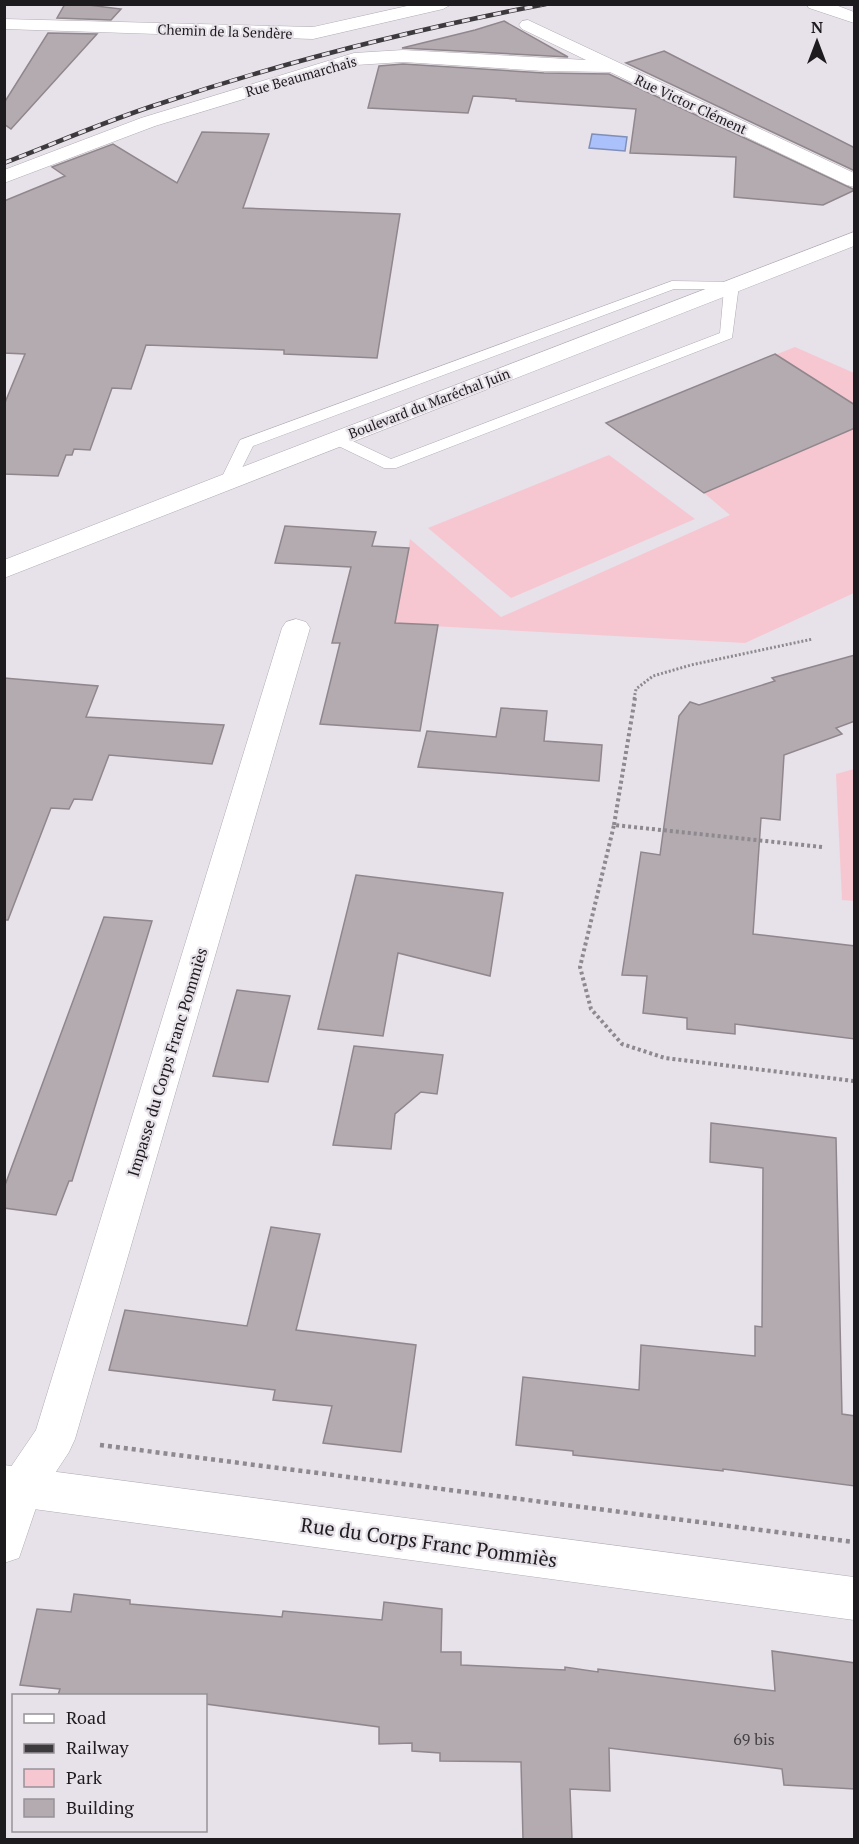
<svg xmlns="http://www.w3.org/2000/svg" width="859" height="1844" viewBox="0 0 859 1844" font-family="'PT Serif',serif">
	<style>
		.green { fill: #f6c7d1 }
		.water { fill: #abc1fc; stroke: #808fb9; stroke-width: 1.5 }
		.building { fill: #b4abb1; stroke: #90878c; stroke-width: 1.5 }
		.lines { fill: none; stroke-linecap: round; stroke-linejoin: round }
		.service-casing { stroke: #b1abb3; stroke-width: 1 }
		.minor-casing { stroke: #b1abb3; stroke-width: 1 }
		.secondary-casing { stroke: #b1abb3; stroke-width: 1 }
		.path-far2 { stroke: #8d898e; stroke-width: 3; stroke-dasharray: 2 2; stroke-linecap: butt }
		.path-far1 { stroke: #8d898e; stroke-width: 4; stroke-dasharray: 3 3; stroke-linecap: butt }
		.path { stroke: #8d898e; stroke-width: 4.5; stroke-dasharray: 4 4; stroke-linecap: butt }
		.service { fill: #fff; fill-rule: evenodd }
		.minor { fill: #fff; fill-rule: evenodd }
		.secondary { fill: #fff; fill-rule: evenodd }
		.rail-casing { stroke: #3d3a3d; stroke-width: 4.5 }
		.rail { stroke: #e7e1e9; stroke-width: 3; stroke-dasharray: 8; stroke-linecap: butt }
		.labels { text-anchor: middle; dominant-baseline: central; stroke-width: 4.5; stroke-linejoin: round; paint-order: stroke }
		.far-street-label { font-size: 14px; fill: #1d1b1d; stroke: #e7e1e9 }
		.street-label { font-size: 16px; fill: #1d1b1d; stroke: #e7e1e9 }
		.near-number-label { font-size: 16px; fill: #433f42 }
		.near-street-label { font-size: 20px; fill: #1d1b1d; stroke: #e7e1e9 }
	</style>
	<rect width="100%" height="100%" fill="#e7e1e9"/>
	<g class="green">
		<path d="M 795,347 L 854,373 L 854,405 L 775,355 Z"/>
		<path d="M 854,428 L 854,593 L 745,643 L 395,624 L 410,539 L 501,617 L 730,515 L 704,493 Z"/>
		<path d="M 609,455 L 695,519 L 511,598 L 428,528 Z"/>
		<path d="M 854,769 L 854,901 L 842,900 L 836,774 Z"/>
	</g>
	<path class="water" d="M 592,134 L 627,137 L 625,151 L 589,148 Z"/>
	<g class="building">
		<path d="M 65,4 L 80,4 L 121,9 L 111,20 L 57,18 Z"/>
		<path d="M 504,21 L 568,57 L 402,48 L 475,30 Z"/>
		<path d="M 48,33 L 97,34 L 11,129 L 4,124 L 4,103 Z"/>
		<path d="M 664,51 L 855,148 L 855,171 L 626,63 Z"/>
		<path d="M 403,64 L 544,73 L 609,74 L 855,190 L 823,205 L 734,197 L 736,157 L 630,153 L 636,109 L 516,101 L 516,99 L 473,96 L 468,113 L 368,108 L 379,66 Z"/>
		<path d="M 202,132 L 269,134 L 243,208 L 400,214 L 377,358 L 284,354 L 284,350 L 146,345 L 131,389 L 112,388 L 90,450 L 74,449 L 72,455 L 66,455 L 58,476 L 4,474 L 4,405 L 25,354 L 4,353 L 4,201 L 65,176 L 52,167 L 113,144 L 177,183 Z"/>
		<path d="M 775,354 L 855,405 L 855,428 L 704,493 L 606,423 Z"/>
		<path d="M 285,526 L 376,532 L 372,546 L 409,548 L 395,623 L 438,625 L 420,731 L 320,724 L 340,643 L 332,643 L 351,567 L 275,563 Z"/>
		<path d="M 855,655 L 855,721 L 836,728 L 842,734 L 784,755 L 780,820 L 761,818 L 753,934 L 855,946 L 855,1039 L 735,1024 L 735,1034 L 687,1029 L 687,1018 L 643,1013 L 647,976 L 622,975 L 641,852 L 660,855 L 679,716 L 690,702 L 699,705 L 775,681 L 772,678 Z"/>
		<path d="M 4,678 L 98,686 L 86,717 L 224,725 L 212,764 L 109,755 L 92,800 L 74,799 L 69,809 L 51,808 L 8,920 L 4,920 Z"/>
		<path d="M 501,708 L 547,711 L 544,741 L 602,745 L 599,781 L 418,767 L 427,731 L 496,737 Z"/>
		<path d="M 356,875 L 503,893 L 490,976 L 398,953 L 383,1036 L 318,1029 Z"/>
		<path d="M 104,917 L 152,921 L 72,1181 L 69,1181 L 56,1215 L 4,1208 L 4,1188 Z"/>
		<path d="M 237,990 L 290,996 L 268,1082 L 213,1076 Z"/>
		<path d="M 354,1046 L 443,1055 L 437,1094 L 421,1092 L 395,1114 L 391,1149 L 333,1145 Z"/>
		<path d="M 711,1123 L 836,1138 L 842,1414 L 855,1416 L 855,1486 L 723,1469 L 723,1471 L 573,1455 L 573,1451 L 516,1445 L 523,1377 L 639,1390 L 641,1345 L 755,1356 L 755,1326 L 762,1327 L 763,1168 L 710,1162 Z"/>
		<path d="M 271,1227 L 320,1234 L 296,1330 L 416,1345 L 401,1452 L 323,1443 L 332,1406 L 273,1400 L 275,1390 L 109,1370 L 125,1310 L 247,1326 Z"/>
		<path d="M 74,1594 L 130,1600 L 130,1604 L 282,1617 L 283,1611 L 382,1620 L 384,1602 L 442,1609 L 441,1652 L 461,1652 L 461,1665 L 565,1670 L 565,1667 L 598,1672 L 598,1669 L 775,1691 L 772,1651 L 855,1663 L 855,1789 L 784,1785 L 782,1769 L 609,1748 L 610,1791 L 570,1789 L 572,1839 L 523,1839 L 521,1762 L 440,1761 L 440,1753 L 412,1751 L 412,1743 L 379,1744 L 379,1727 L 206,1704 L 206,1695 L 58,1695 L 60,1689 L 20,1685 L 37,1609 L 71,1612 Z"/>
	</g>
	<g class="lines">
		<defs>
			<path id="service" d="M 672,281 L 737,282 L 739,285 L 732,338 L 396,468 L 384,468 L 330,442 L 328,439 L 336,434 L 342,436 L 391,459 L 720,333 L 724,289 L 674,289 L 253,446 L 234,484 L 228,486 L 220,481 L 240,440 Z"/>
			<g id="minor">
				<path d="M 416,4 L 452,4 L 443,9 L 313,39 L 4,29 L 4,19 L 313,27 Z"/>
				<path d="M 528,20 L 854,173 L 854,187 L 847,185 L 610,72 L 544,71 L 403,62 L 356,65 L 155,126 L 4,183 L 4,170 L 141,118 L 354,53 L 403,50 L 586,60 L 522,29 L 519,25 L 522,21 Z"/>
				<path d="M 296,619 L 306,622 L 310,628 L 75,1439 L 69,1452 L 40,1496 L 19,1558 L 4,1563 L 4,1477 L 36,1430 L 282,628 L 286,622 Z"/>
			</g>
			<g id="secondary">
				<path d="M 806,4 L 833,4 L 854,12 L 854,23 L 809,8 Z"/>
				<path d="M 854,232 L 854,246 L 4,578 L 4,560 L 219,476 Z"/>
				<path d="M 4,1465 L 854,1577 L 854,1620 L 4,1505 Z"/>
			</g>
		</defs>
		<use href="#service" class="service-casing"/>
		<use href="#minor" class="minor-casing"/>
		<use href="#secondary" class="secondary-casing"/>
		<path class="path-far2" d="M 634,699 L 636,689 L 653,676 L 691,665 L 813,639"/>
		<g class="path-far1">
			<path d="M 614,825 L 635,698"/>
			<path d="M 822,847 L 614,825 L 580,967 L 591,1009 L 622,1044 L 665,1058 L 854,1081"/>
		</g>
		<path class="path" d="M 100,1445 L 854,1542"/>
		<use href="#service" class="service"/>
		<use href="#minor" class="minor"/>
		<use href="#secondary" class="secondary"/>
		<defs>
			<path id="rail" d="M 4,163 C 56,143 108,120 162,103 C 287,61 417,29 546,4"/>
		</defs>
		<use href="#rail" class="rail-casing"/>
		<use href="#rail" class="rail"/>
	</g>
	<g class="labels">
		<g class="far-street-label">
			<text transform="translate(225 31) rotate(2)">Chemin de la Sendère</text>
			<text transform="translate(301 76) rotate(-16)">Rue Beaumarchais</text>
			<text transform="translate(691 104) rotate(25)">Rue Victor Clément</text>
			<text transform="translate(429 403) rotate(-21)">Boulevard du Maréchal Juin</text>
		</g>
		<g class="street-label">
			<text transform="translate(167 1062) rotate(-73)">Impasse du Corps Franc Pommiès</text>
		</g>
		<g class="near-number-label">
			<text x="754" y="1739">69 bis</text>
		</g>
		<g class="near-street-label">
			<text transform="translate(429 1542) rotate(8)">Rue du Corps Franc Pommiès</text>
		</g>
	</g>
	<rect width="859" height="1844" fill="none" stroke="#1d1b1d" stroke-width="12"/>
	<rect x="12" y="1694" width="195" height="138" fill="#e7e1e9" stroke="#969297" stroke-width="1.5"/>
	<rect x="24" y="1714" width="30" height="9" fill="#ffffff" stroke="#969297" stroke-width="1.5"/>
	<text x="66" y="1724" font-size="18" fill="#1d1b1d">Road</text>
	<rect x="24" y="1744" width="30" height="9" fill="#3d3a3d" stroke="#969297" stroke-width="1.5"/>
	<text x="66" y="1754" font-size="18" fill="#1d1b1d">Railway</text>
	<rect x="24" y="1769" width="30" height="18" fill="#f6c7d1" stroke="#969297" stroke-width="1.5"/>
	<text x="66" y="1784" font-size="18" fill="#1d1b1d">Park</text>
	<rect x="24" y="1799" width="30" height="18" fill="#b4abb1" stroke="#969297" stroke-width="1.5"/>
	<text x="66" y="1814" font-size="18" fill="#1d1b1d">Building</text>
	<g transform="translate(817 42)" stroke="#e7e1e9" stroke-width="4.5" paint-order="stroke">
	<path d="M0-4.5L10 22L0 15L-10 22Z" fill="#1d1b1d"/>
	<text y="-9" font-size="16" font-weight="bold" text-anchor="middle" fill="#1d1b1d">N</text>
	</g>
</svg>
